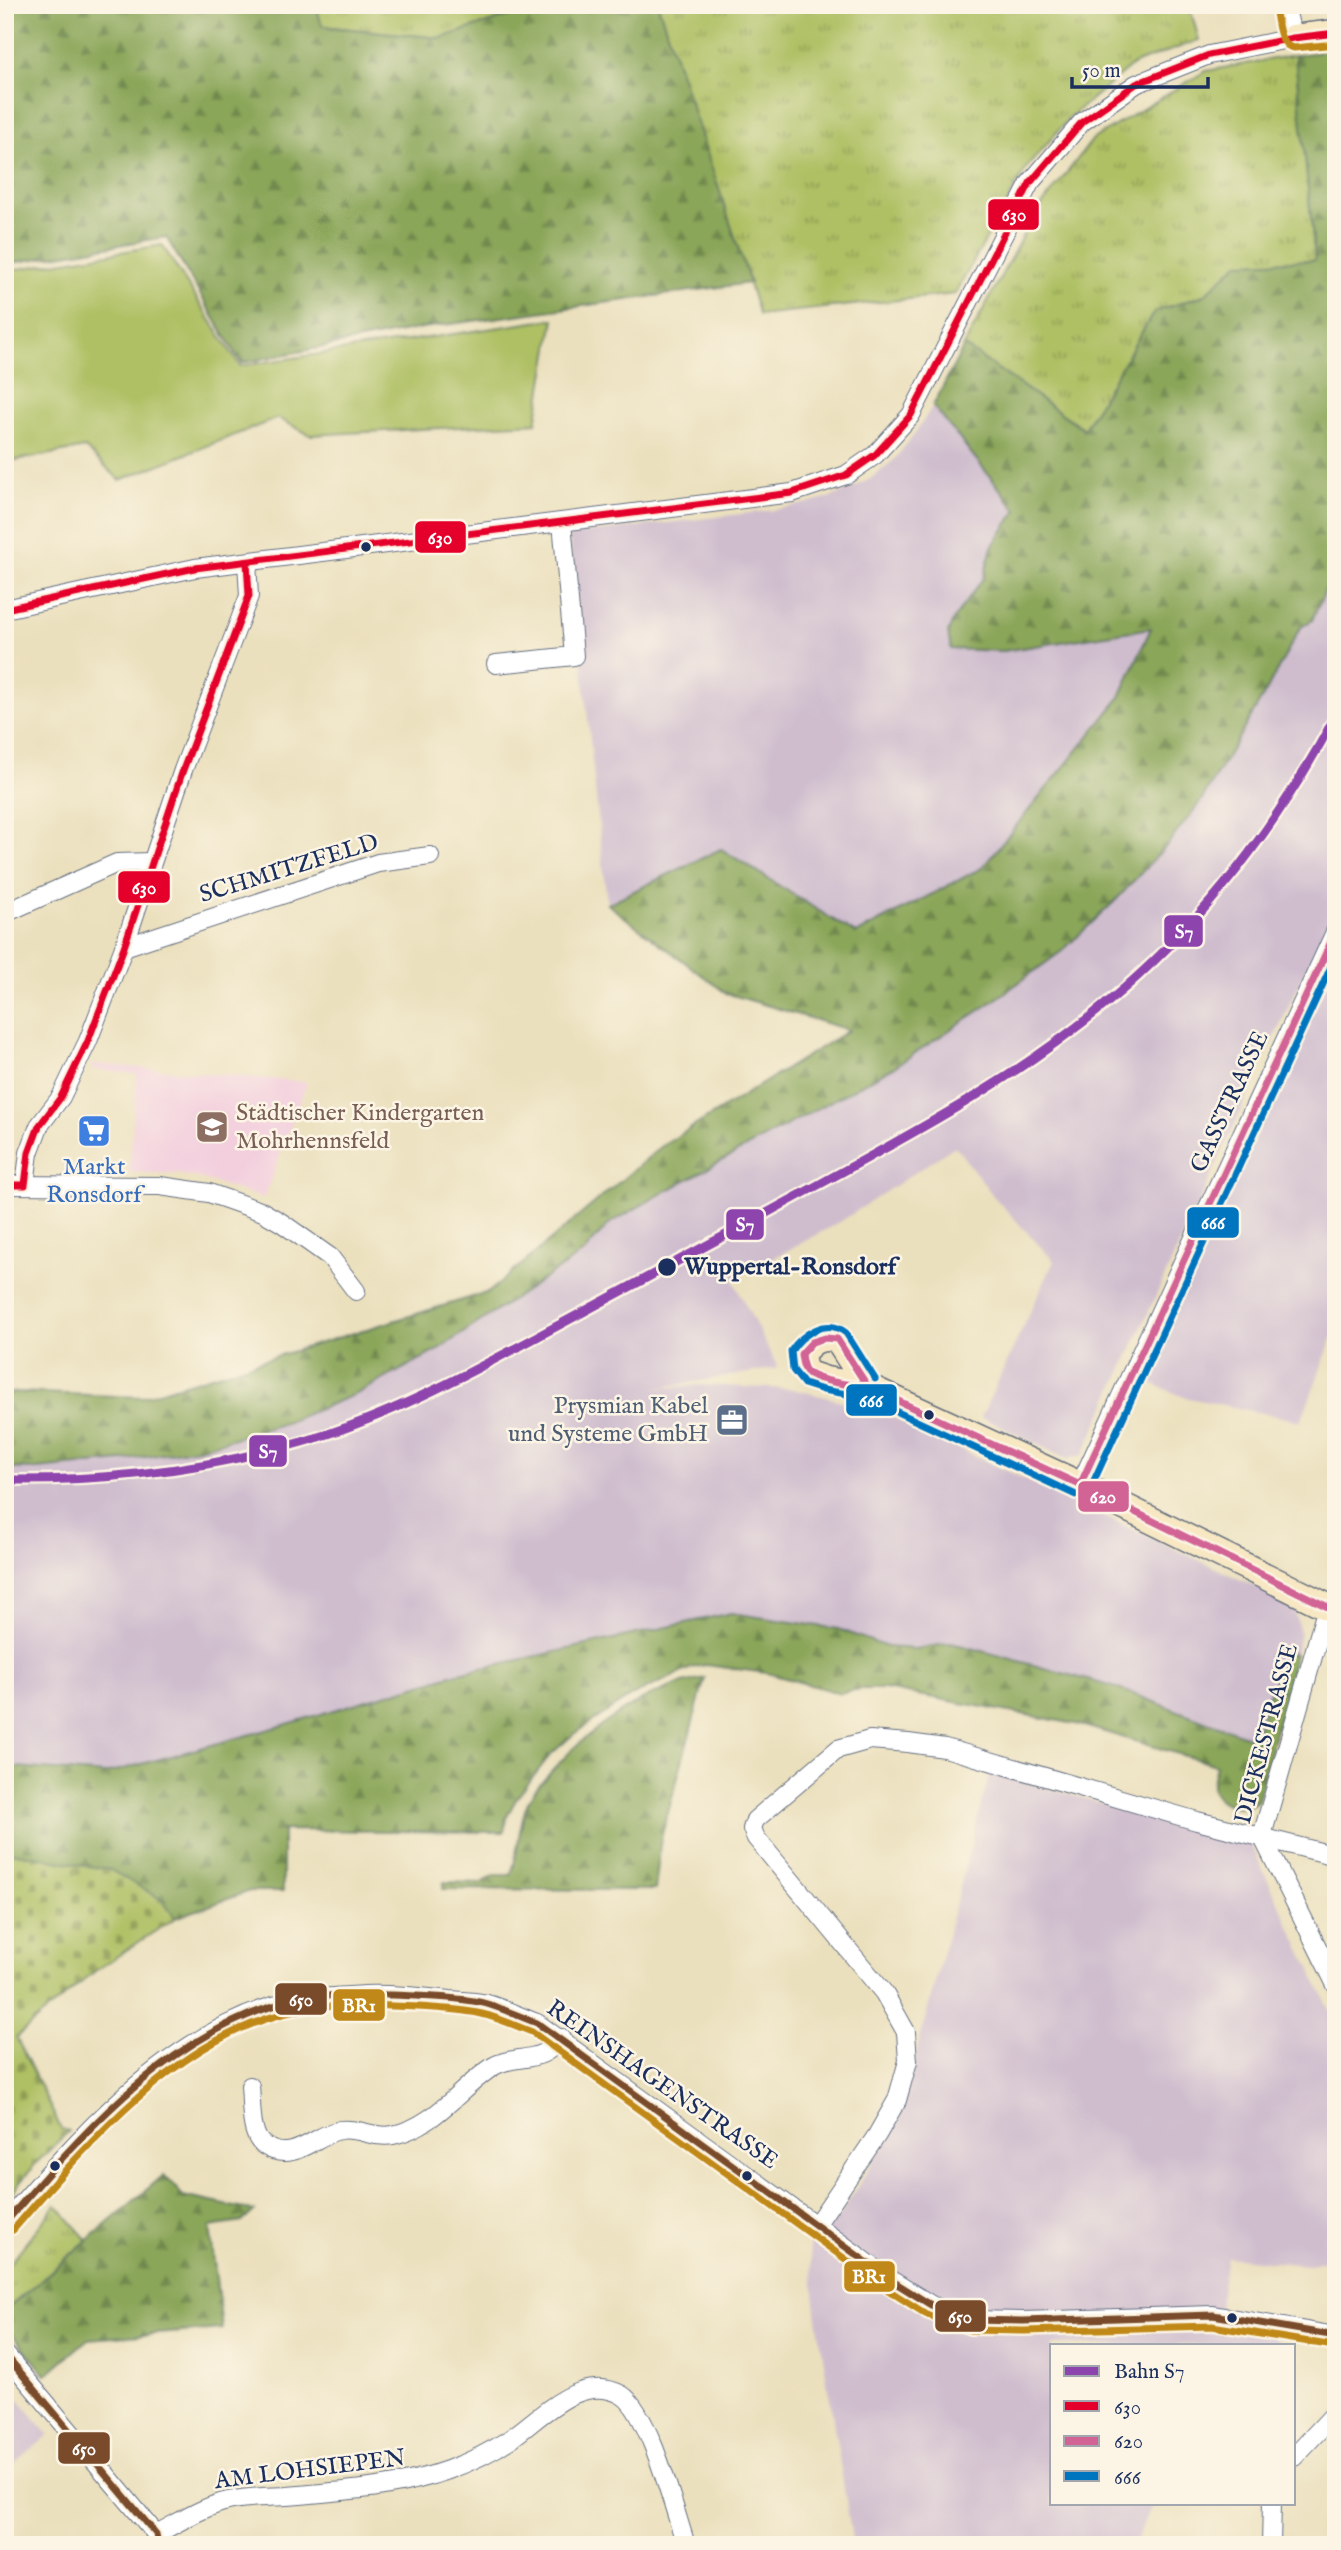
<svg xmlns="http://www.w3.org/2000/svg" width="1341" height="2550" viewBox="0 0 1341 2550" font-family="'IM FELL English',serif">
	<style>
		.built { fill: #f3cfde }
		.industrial { fill: #cfbdce }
		.grass { fill: url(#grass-tufts); stroke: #647860; stroke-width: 2 }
		.forest { fill: url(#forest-firs); stroke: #526a5c; stroke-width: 2 }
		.cemetery { fill: url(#cemetery-stones); stroke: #647860; stroke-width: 2 }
		.green { fill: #aec063; stroke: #647860; stroke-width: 2 }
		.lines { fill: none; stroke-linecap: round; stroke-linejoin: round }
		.street-casing { stroke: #646d7f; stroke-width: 20 }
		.secondary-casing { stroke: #646d7f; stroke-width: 29 }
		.street { stroke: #fff; stroke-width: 18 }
		.secondary { stroke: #f7e8c3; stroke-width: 26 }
		.bus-1-casing { stroke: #fcf5e5; stroke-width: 12 }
		.bus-2-casing { stroke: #fcf5e5; stroke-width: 12 }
		.bus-3-casing { stroke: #fcf5e5; stroke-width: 12 }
		.bus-4-casing { stroke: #fcf5e5; stroke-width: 12 }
		.bus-5-casing { stroke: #fcf5e5; stroke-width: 12 }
		.bus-1 { stroke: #e4002b; stroke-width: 7 }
		.bus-2 { stroke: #d26395; stroke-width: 7 }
		.bus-3 { stroke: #0075bf; stroke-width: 7 }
		.bus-4 { stroke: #7a4b2a; stroke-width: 7 }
		.bus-5 { stroke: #c08818; stroke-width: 7 }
		.rail-1-casing { stroke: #fcf5e5; stroke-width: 14 }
		.rail-1 { stroke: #8e44ad; stroke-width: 9 }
		.bus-dot { fill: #1b2f5e; stroke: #fcf5e5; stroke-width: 2.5 }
		.labels { text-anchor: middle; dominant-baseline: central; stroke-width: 5; stroke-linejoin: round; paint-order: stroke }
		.street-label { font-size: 24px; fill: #1b2f5e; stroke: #fcf5e5 }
		.education-label { font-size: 24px; fill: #785e54; stroke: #fcf5e5; text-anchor: start }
		.shop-label { font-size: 24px; fill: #366cbe; stroke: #fcf5e5 }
		.stop-label { font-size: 24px; font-weight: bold; fill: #1b2f5e; stroke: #fcf5e5; text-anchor: start }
		.service-label { font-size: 24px; fill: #4e5e75; stroke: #fcf5e5; text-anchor: end }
		.line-badge { stroke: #fcf5e5; stroke-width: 2.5 }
		.badge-label { font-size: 19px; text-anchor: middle; font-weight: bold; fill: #fff }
	</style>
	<defs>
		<pattern id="grass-tufts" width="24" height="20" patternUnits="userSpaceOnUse" patternTransform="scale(1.75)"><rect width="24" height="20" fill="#aec063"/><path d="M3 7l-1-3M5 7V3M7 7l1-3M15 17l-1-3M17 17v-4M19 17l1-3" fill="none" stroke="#8d9c55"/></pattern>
		<pattern id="forest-firs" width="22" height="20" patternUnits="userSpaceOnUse" patternTransform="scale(1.75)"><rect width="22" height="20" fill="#8aa659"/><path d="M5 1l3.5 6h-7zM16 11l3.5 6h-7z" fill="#70884d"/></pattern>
		<pattern id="cemetery-stones" width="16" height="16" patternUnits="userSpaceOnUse" patternTransform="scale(1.75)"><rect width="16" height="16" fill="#aec063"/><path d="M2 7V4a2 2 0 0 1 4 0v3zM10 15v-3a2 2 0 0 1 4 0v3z" fill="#8d9c55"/></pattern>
	</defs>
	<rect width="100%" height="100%" fill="#fcf5e5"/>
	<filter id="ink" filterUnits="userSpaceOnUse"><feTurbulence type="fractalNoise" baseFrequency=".0143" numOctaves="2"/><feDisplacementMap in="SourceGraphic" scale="14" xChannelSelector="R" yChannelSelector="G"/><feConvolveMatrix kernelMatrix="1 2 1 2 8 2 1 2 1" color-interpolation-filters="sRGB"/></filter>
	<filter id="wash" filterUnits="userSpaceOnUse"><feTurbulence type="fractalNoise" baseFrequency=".00686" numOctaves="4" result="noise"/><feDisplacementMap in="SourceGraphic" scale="28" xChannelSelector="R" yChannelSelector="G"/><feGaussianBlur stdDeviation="1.57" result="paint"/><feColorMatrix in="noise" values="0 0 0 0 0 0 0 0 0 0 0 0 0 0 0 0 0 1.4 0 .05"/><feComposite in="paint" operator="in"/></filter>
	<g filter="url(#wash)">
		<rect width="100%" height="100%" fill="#ebe0bd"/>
		<path class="built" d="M 93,1064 L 307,1082 L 264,1198 L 200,1178 L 177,1174 L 129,1172 L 137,1074 L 91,1069 Z"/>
		<g class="industrial">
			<path d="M 933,406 L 1017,510 L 993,547 L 984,577 L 953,620 L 1003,651 L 1152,628 L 1119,699 L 982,868 L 856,934 L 722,849 L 607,904 L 569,535 L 774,510 L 819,501 L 848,491 L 870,479 L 894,460 L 915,433 Z"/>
			<path d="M 1336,566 L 1336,903 L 1083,1455 L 1067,1459 L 981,1417 L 1054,1261 L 995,1198 L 955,1146 L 840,1222 L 733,1280 L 778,1368 L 651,1389 L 697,1385 L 792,1389 L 863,1406 L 898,1420 L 1282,1599 L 1295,1612 L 1300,1633 L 1295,1654 L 1285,1652 L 1254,1739 L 1117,1688 L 979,1650 L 951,1643 L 915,1649 L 887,1647 L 838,1629 L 731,1613 L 455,1674 L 274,1728 L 105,1774 L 5,1766 L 5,1468 L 37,1469 L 122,1461 L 204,1447 L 285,1423 L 584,1252 L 609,1224 L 666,1191 L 894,1067 L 992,1002 L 1062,951 L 1116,900 L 1167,845 L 1201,801 L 1265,693 L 1300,628 L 1312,620 Z"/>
			<path d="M 1336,961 L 1336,1328 L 1301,1421 L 1184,1397 L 1144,1380 Z"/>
			<path d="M 990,1773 L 1250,1843 L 1331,2012 L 1336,2033 L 1336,2258 L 1306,2265 L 1227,2257 L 1220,2298 L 1221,2327 L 1278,2336 L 1276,2345 L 1052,2345 L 1052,2503 L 1153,2503 L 1134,2545 L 853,2545 L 816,2312 L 808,2235 L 839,2217 L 899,2119 Z"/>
			<path d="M 5,2383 L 49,2435 L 5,2471 Z"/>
		</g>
		<g class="grass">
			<path d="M 316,5 L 542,5 L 441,38 L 321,26 Z"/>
			<path d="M 658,5 L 1189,5 L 1199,40 L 1134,64 L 1070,117 L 1027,167 L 955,294 L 759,315 Z"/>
			<path d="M 1295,55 L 1315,260 L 1238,264 L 1204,295 L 1154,312 L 1084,429 L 964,346 L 1032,218 L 1093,139 L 1206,71 Z"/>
			<path d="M 56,2205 L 87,2240 L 5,2311 L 5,2269 Z"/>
		</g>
		<g class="forest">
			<path d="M 5,5 L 316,5 L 322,26 L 441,38 L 542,5 L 658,5 L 750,283 L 422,328 L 241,363 L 166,237 L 5,264 Z"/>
			<path d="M 1336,50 L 1336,566 L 1312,620 L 1300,628 L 1265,693 L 1201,801 L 1167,845 L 1116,900 L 1062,951 L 992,1002 L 894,1067 L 666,1191 L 609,1224 L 584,1252 L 436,1351 L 358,1393 L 285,1423 L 204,1447 L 122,1461 L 37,1469 L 5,1468 L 5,1394 L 16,1392 L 142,1397 L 489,1292 L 662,1146 L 849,1030 L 726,993 L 607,904 L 721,849 L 856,934 L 982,868 L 1119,699 L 1151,628 L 1003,651 L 951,649 L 948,633 L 953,620 L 984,577 L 992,547 L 1017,510 L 933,406 L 964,346 L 1084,429 L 1154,312 L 1204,295 L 1238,263 L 1315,260 L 1295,55 Z"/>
			<path d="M 731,1613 L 838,1629 L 887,1647 L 915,1649 L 951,1643 L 979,1650 L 1117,1688 L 1253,1739 L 1285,1652 L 1295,1654 L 1258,1800 C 1247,1812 1216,1807 1212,1787 C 1211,1781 1215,1772 1216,1765 L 1081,1725 L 885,1689 L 860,1689 L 839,1693 L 767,1673 L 705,1665 L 691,1668 L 633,1695 L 575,1733 L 551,1754 L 516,1799 L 506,1818 L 504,1832 L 283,1830 L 283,1891 L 250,1891 L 175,1918 L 162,1900 L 110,1870 L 5,1851 L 5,1766 L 105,1774 L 274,1728 L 455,1674 Z"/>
			<path d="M 705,1678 L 661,1838 L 655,1890 L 443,1889 L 444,1882 L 482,1883 L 494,1875 L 511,1875 C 519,1851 518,1825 528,1802 C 533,1791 543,1781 551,1772 C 588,1729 649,1687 705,1678 Z"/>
			<path d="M 164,2175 L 183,2196 L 254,2211 L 242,2222 L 210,2227 L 222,2329 L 88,2339 L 46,2375 L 5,2326 L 5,2311 Z"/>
		</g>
		<path class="cemetery" d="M 5,1851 L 110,1870 L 162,1900 L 175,1918 L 95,1971 L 16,2037 L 61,2129 L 69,2131 L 35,2164 L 5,2201 Z"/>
		<path class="green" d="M 162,245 L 240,366 L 554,319 L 536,423 L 310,435 L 278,418 L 120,480 L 85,448 L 5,462 L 5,271 Z"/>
	</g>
	<g filter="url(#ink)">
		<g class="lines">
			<defs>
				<g id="street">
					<path d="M 5,609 L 195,568 L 792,493 L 846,475 L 875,455 L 911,415 L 1030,183 L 1082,122 L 1136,84 L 1209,55 L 1293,38 L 1285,5"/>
					<path d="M 496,664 L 574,656 L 562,522"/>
					<path d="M 5,913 L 117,863 L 151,862"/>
					<path d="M 124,947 L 378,863 L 430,856"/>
					<path d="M 5,1185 L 160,1186 L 209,1193 L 263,1212 L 282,1223 L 330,1257 L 356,1291"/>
					<path d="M 25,1185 L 29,1153 L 39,1126 L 61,1097 L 88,1041 L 124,947 L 183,770 L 249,596 L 247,562"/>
					<path d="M 1080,1485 L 1336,930"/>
					<path d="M 1327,1607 L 1262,1836 L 1336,1985"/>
					<path d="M 250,2086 C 252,2103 249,2137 265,2146 C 294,2165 315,2134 340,2130 C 358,2127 375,2139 393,2135 C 436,2126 459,2088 494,2066 C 508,2058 521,2060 535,2056 C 546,2054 554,2046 562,2038"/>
					<path d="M 5,2223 C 77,2139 162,2042 270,2007 C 301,1997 333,1997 365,1995 C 394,1994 422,1997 450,2000 C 462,2001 476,2001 487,2004 C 504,2009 521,2017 537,2023 L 894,2282 L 931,2305 L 971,2320 L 1023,2321 L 1213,2315 L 1336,2336"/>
					<path d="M 816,2225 L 877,2135 L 897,2100 L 908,2061 L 906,2032 L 884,1993 L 756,1838 L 752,1829 L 755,1820 L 838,1749 L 870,1740 L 908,1743 L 945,1748 L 1197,1821 L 1336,1856"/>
					<path d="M 5,2354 L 156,2534 L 158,2544"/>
					<path d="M 1294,2457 L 1336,2412"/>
					<path d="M 156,2534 C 180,2522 202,2507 228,2501 C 247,2497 267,2497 286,2496 C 341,2491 396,2489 448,2470 C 470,2462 491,2452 510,2439 C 541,2418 580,2372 622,2395 C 649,2411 675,2512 686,2545"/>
					<path d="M 1271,2545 L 1272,2503"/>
				</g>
				<g id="secondary">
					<path d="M 1293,38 L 1336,33"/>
					<path d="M 868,1387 L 837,1339 C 819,1336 812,1340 801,1354 L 803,1367 L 808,1374 L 826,1380 L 868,1387 L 911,1407 L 1080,1485 L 1336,1611"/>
				</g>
			</defs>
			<use href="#street" class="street-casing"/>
			<use href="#secondary" class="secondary-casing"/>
			<use href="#street" class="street"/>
			<use href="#secondary" class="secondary"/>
			<defs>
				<g id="bus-1">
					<path d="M 5,609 L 195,568 L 792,493 L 846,475 L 875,455 L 911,415 L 1030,183 L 1082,122 L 1136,84 L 1209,55 L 1293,38 L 1336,33"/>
					<path d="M 5,1185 L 25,1185 L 29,1153 L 39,1126 L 61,1097 L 88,1041 L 124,947 L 183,770 L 249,596 L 247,562"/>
				</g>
				<g id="bus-2">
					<path d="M 825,1338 L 837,1339 L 868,1387 C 853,1385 815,1382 806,1371 C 802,1366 802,1360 801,1354 L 812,1342 Z"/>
					<path d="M 868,1387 L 1080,1485 L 1336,1611"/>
					<path d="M 1080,1485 L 1336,931"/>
				</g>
				<g id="bus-3">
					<path d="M 875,1379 L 846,1333 C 827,1317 802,1334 791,1351 L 793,1370 L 804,1384 L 823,1390 L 865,1397 L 1076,1495"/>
					<path d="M 1090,1489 L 1336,956"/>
				</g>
				<g id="bus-4">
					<path d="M 5,2223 C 79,2137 159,2044 270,2007 C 308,1994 353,1994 392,1995 C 418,1996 463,1997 487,2004 C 504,2009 521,2017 537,2023 L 894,2282 L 931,2305 L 971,2320 L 1023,2321 L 1213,2315 L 1336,2336"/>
					<path d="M 5,2354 L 156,2534 L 158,2545"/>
				</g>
				<g id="bus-5">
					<path d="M 1275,7 C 1278,21 1278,46 1294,48 L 1336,44"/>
					<path d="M 13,2230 C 85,2147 172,2043 282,2014 C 317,2005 357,2004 393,2006 C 419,2007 457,2008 482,2014 C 499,2018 516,2026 532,2032 L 888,2290 L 926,2314 L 970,2330 L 1023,2331 L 1212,2326 L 1334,2346"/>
				</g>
			</defs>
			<use href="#bus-1" class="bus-1-casing"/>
			<use href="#bus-2" class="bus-2-casing"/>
			<use href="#bus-3" class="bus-3-casing"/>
			<use href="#bus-4" class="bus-4-casing"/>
			<use href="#bus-5" class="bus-5-casing"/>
			<use href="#bus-1" class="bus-1"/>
			<use href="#bus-2" class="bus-2"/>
			<use href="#bus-3" class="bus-3"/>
			<use href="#bus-4" class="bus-4"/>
			<use href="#bus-5" class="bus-5"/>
			<defs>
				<path id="rail-1" d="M 5,1480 C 115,1481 223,1468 328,1434 C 409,1407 484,1365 559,1325 C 627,1288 695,1252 763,1215 C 894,1143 1028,1077 1139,975 C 1222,899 1283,814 1336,715"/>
			</defs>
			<use href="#rail-1" class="rail-1-casing"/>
			<use href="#rail-1" class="rail-1"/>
		</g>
	</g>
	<defs>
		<symbol id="school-square" viewBox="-11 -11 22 22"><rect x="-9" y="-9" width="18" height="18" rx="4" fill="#8d6e63" stroke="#fcf5e5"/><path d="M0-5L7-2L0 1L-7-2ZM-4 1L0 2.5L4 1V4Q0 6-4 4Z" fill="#fff"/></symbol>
		<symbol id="supermarket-square" viewBox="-11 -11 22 22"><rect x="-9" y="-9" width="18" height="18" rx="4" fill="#3f7fe0" stroke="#fcf5e5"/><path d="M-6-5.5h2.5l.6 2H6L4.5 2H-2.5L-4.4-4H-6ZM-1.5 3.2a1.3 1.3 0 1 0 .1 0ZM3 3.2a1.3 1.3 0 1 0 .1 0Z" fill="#fff"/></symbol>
		<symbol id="office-square" viewBox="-11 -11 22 22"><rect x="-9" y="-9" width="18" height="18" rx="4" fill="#5c6f8a" stroke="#fcf5e5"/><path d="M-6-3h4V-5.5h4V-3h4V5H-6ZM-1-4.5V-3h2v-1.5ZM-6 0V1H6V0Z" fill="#fff"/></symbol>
	</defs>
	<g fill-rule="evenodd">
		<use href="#school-square" x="193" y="1108" width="38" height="38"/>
		<use href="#supermarket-square" x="75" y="1112" width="38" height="38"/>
		<use href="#office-square" x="713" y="1401" width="38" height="38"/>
	</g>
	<g class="bus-dot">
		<circle cx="366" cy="547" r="6"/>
		<circle cx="667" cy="1267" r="10"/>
		<circle cx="929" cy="1415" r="6"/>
		<circle cx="55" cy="2166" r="6"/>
		<circle cx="747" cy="2176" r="6"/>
		<circle cx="1232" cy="2318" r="6"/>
	</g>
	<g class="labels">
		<g class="street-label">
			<text transform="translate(289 869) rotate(-17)">SCHMITZFELD</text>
			<text transform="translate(1230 1102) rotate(-65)">GASSTRASSE</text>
			<text transform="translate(1267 1734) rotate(-75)">DICKESTRASSE</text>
			<text transform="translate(662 2085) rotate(35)">REINSHAGENSTRASSE</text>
			<text transform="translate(310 2470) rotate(-7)">AM LOHSIEPEN</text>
		</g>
		<g class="education-label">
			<text x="236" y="1113">Städtischer Kindergarten<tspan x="236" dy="28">Mohrhennsfeld</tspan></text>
		</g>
		<g class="shop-label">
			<text x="94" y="1167">Markt<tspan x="94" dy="28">Ronsdorf</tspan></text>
		</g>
		<g class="stop-label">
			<text x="684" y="1267">Wuppertal-Ronsdorf</text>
		</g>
		<g class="service-label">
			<text x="708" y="1406">Prysmian Kabel<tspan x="708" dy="28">und Systeme GmbH</tspan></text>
		</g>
	</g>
	<g class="line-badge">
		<rect x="987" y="198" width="53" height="33" rx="7" fill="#e4002b"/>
		<rect x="414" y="520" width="53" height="34" rx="7" fill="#e4002b"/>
		<rect x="117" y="870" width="54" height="34" rx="7" fill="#e4002b"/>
		<rect x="1163" y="914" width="41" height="34" rx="7" fill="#8e44ad"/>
		<rect x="1186" y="1206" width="54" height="33" rx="7" fill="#0075bf"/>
		<rect x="725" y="1208" width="40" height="33" rx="7" fill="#8e44ad"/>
		<rect x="845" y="1383" width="53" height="34" rx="7" fill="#0075bf"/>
		<rect x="248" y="1434" width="40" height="34" rx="7" fill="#8e44ad"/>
		<rect x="1077" y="1480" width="53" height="33" rx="7" fill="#d26395"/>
		<rect x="274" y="1982" width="54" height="34" rx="7" fill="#7a4b2a"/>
		<rect x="332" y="1988" width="54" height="34" rx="7" fill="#c08818"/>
		<rect x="843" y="2260" width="53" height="33" rx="7" fill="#c08818"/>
		<rect x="934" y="2299" width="53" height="34" rx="7" fill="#7a4b2a"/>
		<rect x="57" y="2431" width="54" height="34" rx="7" fill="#7a4b2a"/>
	</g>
	<g class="badge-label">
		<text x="1014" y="221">630</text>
		<text x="440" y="544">630</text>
		<text x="144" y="894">630</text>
		<text x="1184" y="938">S7</text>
		<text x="1213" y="1229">666</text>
		<text x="745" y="1231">S7</text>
		<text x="871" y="1407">666</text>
		<text x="268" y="1458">S7</text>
		<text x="1103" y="1503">620</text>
		<text x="301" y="2006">650</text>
		<text x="359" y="2012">BR1</text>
		<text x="869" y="2283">BR1</text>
		<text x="960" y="2323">650</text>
		<text x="84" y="2455">650</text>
	</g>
	<rect width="1341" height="2550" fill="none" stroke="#fcf5e5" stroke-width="28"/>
	<rect x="1050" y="2344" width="245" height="161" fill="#fcf5e5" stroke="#a2a6af" stroke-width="2"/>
	<rect x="1064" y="2366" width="35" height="10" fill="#8e44ad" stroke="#a2a6af" stroke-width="2"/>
	<text x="1114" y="2378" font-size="21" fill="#1b2f5e">Bahn S7</text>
	<rect x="1064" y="2401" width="35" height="10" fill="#e4002b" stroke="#a2a6af" stroke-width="2"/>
	<text x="1114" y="2414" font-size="21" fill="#1b2f5e">630</text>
	<rect x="1064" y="2436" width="35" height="10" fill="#d26395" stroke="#a2a6af" stroke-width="2"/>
	<text x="1114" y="2448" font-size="21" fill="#1b2f5e">620</text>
	<rect x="1064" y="2471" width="35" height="10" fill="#0075bf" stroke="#a2a6af" stroke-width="2"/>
	<text x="1114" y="2484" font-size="21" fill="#1b2f5e">666</text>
	<path d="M1072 77v10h136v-10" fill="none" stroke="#1b2f5e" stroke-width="3.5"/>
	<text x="1082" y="77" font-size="21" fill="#1b2f5e" stroke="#fcf5e5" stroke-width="5" paint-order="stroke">50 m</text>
</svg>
